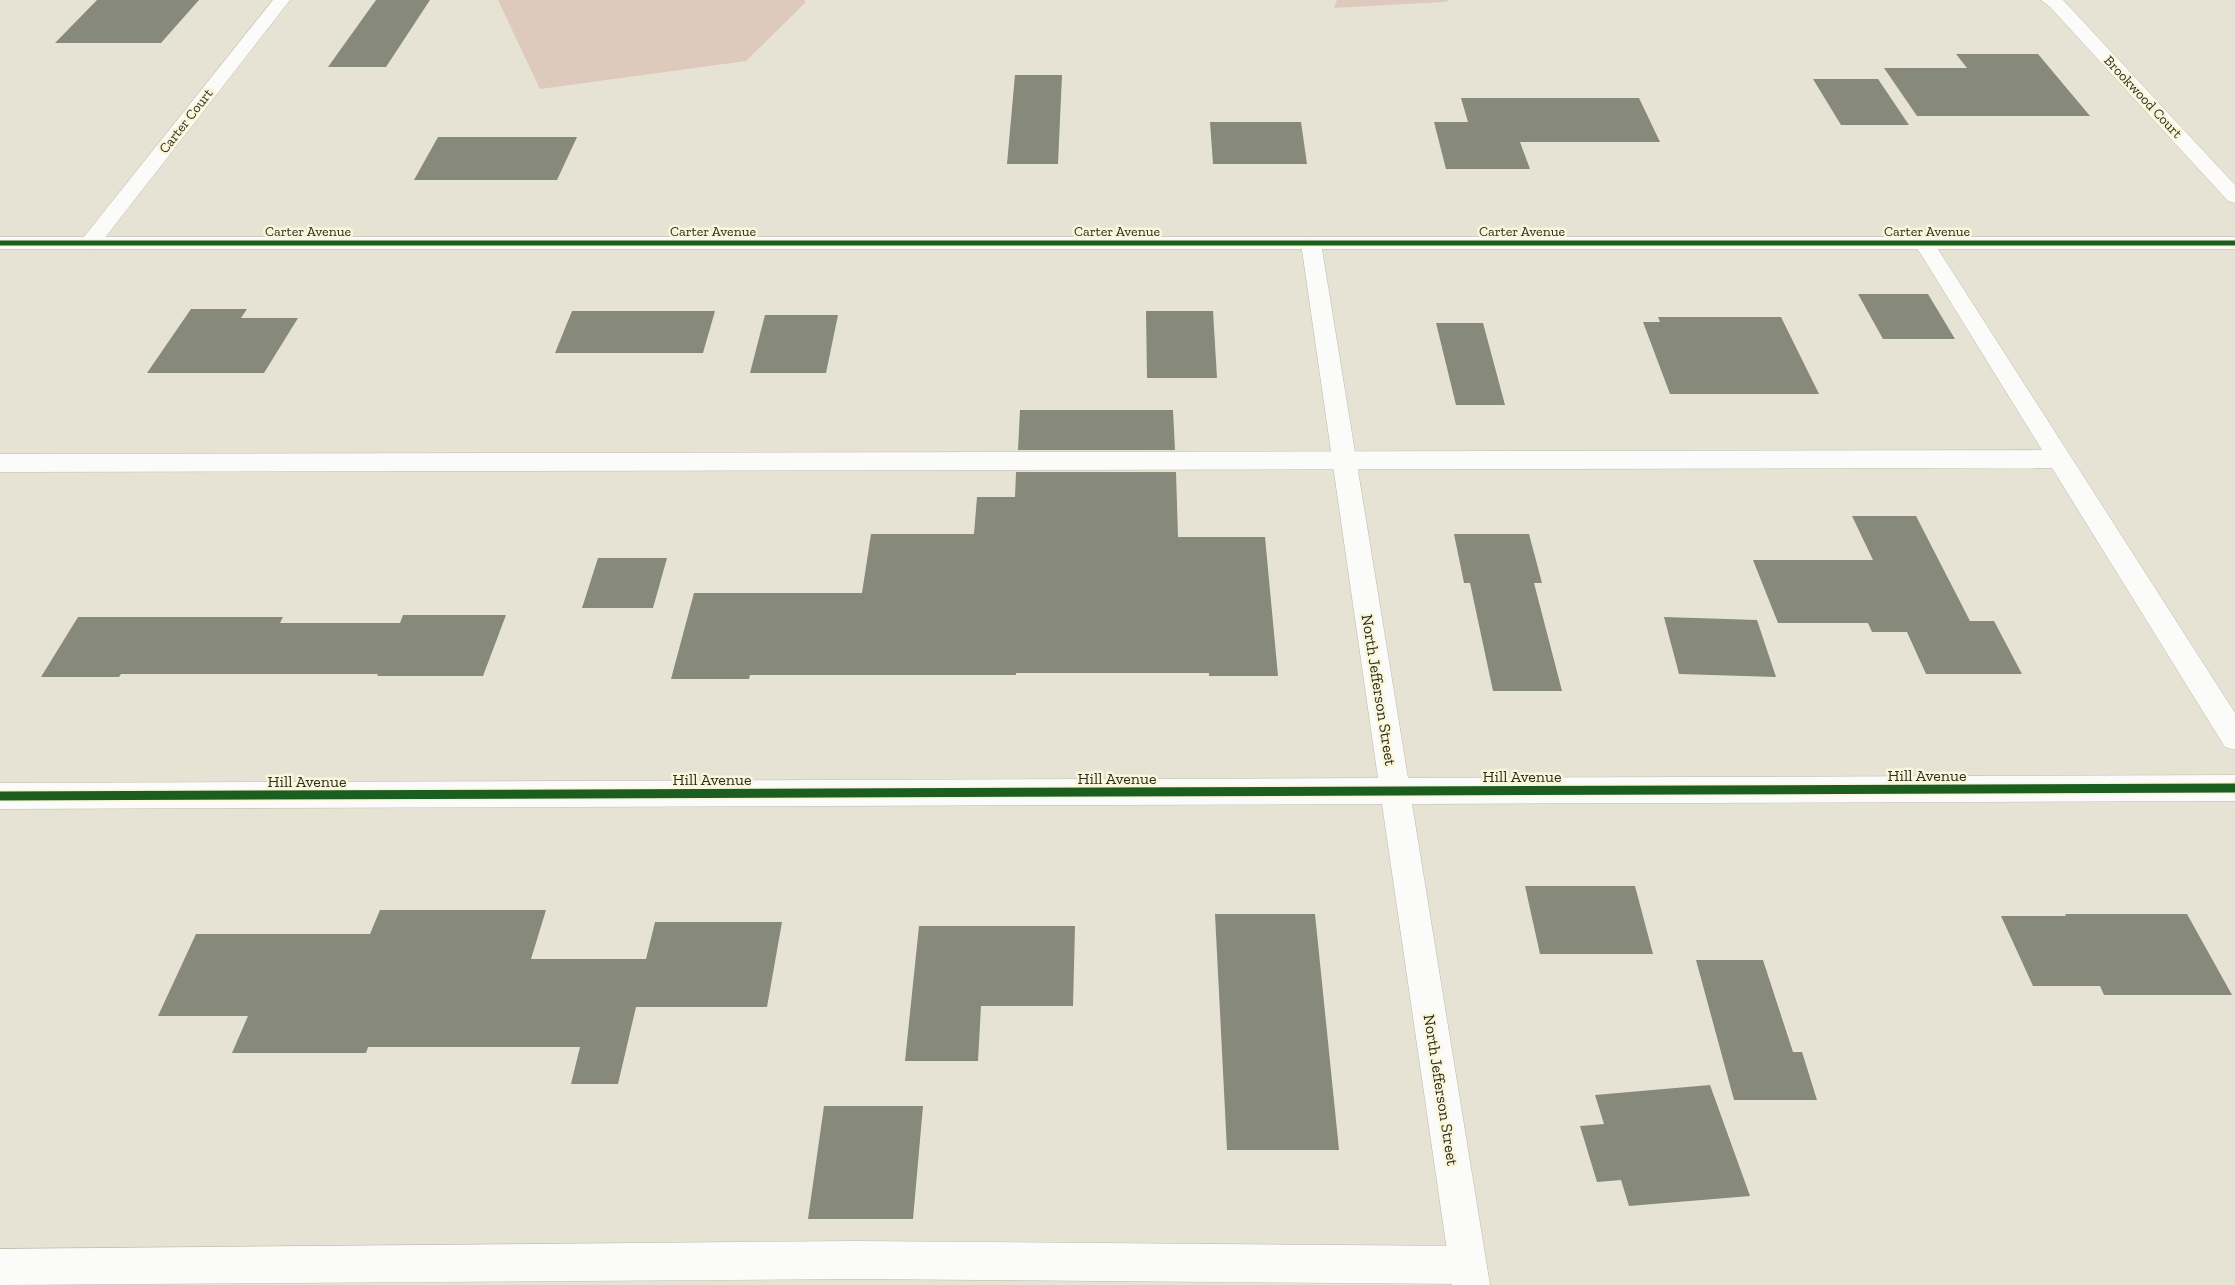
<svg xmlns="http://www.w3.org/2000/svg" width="2235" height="1285" viewBox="0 0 2235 1285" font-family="'Zilla Slab',serif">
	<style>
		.green { fill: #ddcabc }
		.building { fill: #87897b }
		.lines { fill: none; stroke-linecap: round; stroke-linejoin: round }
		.service-casing { stroke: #bdbbaf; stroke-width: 1 }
		.minor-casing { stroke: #bdbbaf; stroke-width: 1 }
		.tertiary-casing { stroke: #bdbbaf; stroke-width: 1 }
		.service { fill: #fbfbf9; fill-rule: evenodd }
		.minor { fill: #fbfbf9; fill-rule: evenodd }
		.tertiary { fill: #fbfbf9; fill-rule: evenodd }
		.cycleway-far1-casing { stroke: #faf6da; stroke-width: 8 }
		.cycleway-casing { stroke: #faf6da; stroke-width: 12 }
		.cycleway-far1 { stroke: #1b5e20; stroke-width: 5 }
		.cycleway { stroke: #1b5e20; stroke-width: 9 }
		.labels { text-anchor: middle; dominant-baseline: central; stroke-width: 5; stroke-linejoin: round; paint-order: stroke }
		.far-street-label { font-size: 14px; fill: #2e2d22; stroke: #faf6da }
		.street-label { font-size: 16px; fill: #2e2d22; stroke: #faf6da }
	</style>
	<rect width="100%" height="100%" fill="#e6e3d4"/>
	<g class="green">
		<path d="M 498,0 L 804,0 L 806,2 L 746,61 L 540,89 Z"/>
		<path d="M 1337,0 L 1450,0 L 1444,2 L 1334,8 Z"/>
	</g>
	<g class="building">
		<path d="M 97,0 L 199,0 L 161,43 L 55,43 Z"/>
		<path d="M 376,0 L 430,0 L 386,67 L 328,67 Z"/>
		<path d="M 1956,54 L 2038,54 L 2090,116 L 1917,116 L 1884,68 L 1967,68 Z"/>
		<path d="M 1015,75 L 1062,75 L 1058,164 L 1007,164 Z"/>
		<path d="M 1813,79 L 1878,79 L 1909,125 L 1841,125 Z"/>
		<path d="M 1461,98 L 1639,98 L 1660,142 L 1520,142 L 1530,169 L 1446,169 L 1434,122 L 1468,122 Z"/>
		<path d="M 1210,122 L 1301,122 L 1307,164 L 1213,164 Z"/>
		<path d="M 438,137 L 577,137 L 557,180 L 414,180 Z"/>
		<path d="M 1858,294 L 1928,294 L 1955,339 L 1883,339 Z"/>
		<path d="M 191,309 L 247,309 L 241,318 L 298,318 L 264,373 L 147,373 Z"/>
		<path d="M 572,311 L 715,311 L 703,353 L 555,353 Z"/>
		<path d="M 1146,311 L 1213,311 L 1217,378 L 1147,378 Z"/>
		<path d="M 765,315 L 838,315 L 826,373 L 750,373 Z"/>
		<path d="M 1658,317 L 1781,317 L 1819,394 L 1670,394 L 1643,322 L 1660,322 Z"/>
		<path d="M 1436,323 L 1483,323 L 1505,405 L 1456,405 Z"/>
		<path d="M 1020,410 L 1173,410 L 1175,450 L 1018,450 Z"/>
		<path d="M 1016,472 L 1176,472 L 1178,537 L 1265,537 L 1278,676 L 1209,676 L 1209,673 L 1016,673 L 1016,675 L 750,675 L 749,679 L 671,679 L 694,593 L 862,593 L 871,534 L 974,534 L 977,497 L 1015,497 Z"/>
		<path d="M 1852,516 L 1916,516 L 1970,621 L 1994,621 L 2022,674 L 1926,674 L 1907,632 L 1872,632 L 1868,623 L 1778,623 L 1753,560 L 1873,560 Z"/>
		<path d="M 1454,534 L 1529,534 L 1542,583 L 1534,583 L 1562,691 L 1493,691 L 1470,583 L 1464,583 Z"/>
		<path d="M 598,558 L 667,558 L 653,608 L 582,608 Z"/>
		<path d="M 403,615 L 506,615 L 483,676 L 377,676 L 378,674 L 121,674 L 119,677 L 41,677 L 78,617 L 283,617 L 280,623 L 400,623 Z"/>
		<path d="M 1664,617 L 1757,620 L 1776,677 L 1679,674 Z"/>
		<path d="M 1525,886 L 1635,886 L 1653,954 L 1540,954 Z"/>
		<path d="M 380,910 L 546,910 L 531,959 L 646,959 L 655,922 L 782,922 L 767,1007 L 636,1007 L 618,1084 L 571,1084 L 580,1047 L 368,1047 L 366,1053 L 232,1053 L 248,1016 L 158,1016 L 196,934 L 370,934 Z"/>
		<path d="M 1215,914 L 1315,914 L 1339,1150 L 1227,1150 Z"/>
		<path d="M 2065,914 L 2187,914 L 2232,995 L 2104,995 L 2100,986 L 2033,986 L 2001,916 L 2066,916 Z"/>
		<path d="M 919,926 L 1075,926 L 1073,1006 L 981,1006 L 978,1061 L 905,1061 Z"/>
		<path d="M 1696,960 L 1763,960 L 1793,1052 L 1802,1052 L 1817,1100 L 1734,1100 Z"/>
		<path d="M 1710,1085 L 1750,1196 L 1629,1206 L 1621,1180 L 1597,1182 L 1580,1126 L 1604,1124 L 1595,1095 Z"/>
		<path d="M 824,1106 L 923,1106 L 913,1219 L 808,1219 Z"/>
	</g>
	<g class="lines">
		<defs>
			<g id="service">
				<path d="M 1924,237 L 1931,238 L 1934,243 L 2235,713 L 2235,750 L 2225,747 L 2052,468 L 0,472 L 0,454 L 2042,450 L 1914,243 L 1917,238 Z"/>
				<path d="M 854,1241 L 1467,1246 L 1480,1252 L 1486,1265 L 1480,1278 L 1467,1284 L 854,1279 L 0,1285 L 0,1249 Z"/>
			</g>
			<g id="minor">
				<path d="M 273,0 L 290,0 L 97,248 L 90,249 L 83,248 L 80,243 L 83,238 Z"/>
				<path d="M 2041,0 L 2063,0 L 2235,185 L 2235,203 L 2228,201 L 2050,7 Z"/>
				<path d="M 1311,237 L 1318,238 L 1321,243 L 1408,778 L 2235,775 L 2235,801 L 1412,804 L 1490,1285 L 1452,1285 L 1382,804 L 0,809 L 0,783 L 1378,778 L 1301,243 L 1304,238 Z"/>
			</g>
			<rect id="tertiary" x="0" y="237" width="2235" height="12"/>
		</defs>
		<use href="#service" class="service-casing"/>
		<use href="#minor" class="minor-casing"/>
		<use href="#tertiary" class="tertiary-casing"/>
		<use href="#service" class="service"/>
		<use href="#minor" class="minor"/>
		<use href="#tertiary" class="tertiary"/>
		<defs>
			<path id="cycleway-far1" d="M 0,243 L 2235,243"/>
			<path id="cycleway" d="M 0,796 L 2235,788"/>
		</defs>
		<use href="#cycleway-far1" class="cycleway-far1-casing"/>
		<use href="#cycleway" class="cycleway-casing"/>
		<use href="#cycleway-far1" class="cycleway-far1"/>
		<use href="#cycleway" class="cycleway"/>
	</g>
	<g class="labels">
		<g class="far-street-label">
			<text transform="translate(2143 97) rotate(47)">Brookwood Court</text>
			<text transform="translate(186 121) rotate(-52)">Carter Court</text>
			<text x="308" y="231">Carter Avenue</text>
			<text x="713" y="231">Carter Avenue</text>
			<text x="1117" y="231">Carter Avenue</text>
			<text x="1522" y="231">Carter Avenue</text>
			<text x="1927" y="231">Carter Avenue</text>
		</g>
		<g class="street-label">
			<text transform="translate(1379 690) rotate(81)">North Jefferson Street</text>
			<text x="1927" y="775">Hill Avenue</text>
			<text x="1522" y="776">Hill Avenue</text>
			<text x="1117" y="778">Hill Avenue</text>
			<text x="712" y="779">Hill Avenue</text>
			<text x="307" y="781">Hill Avenue</text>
			<text transform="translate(1441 1090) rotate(81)">North Jefferson Street</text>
		</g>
	</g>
</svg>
